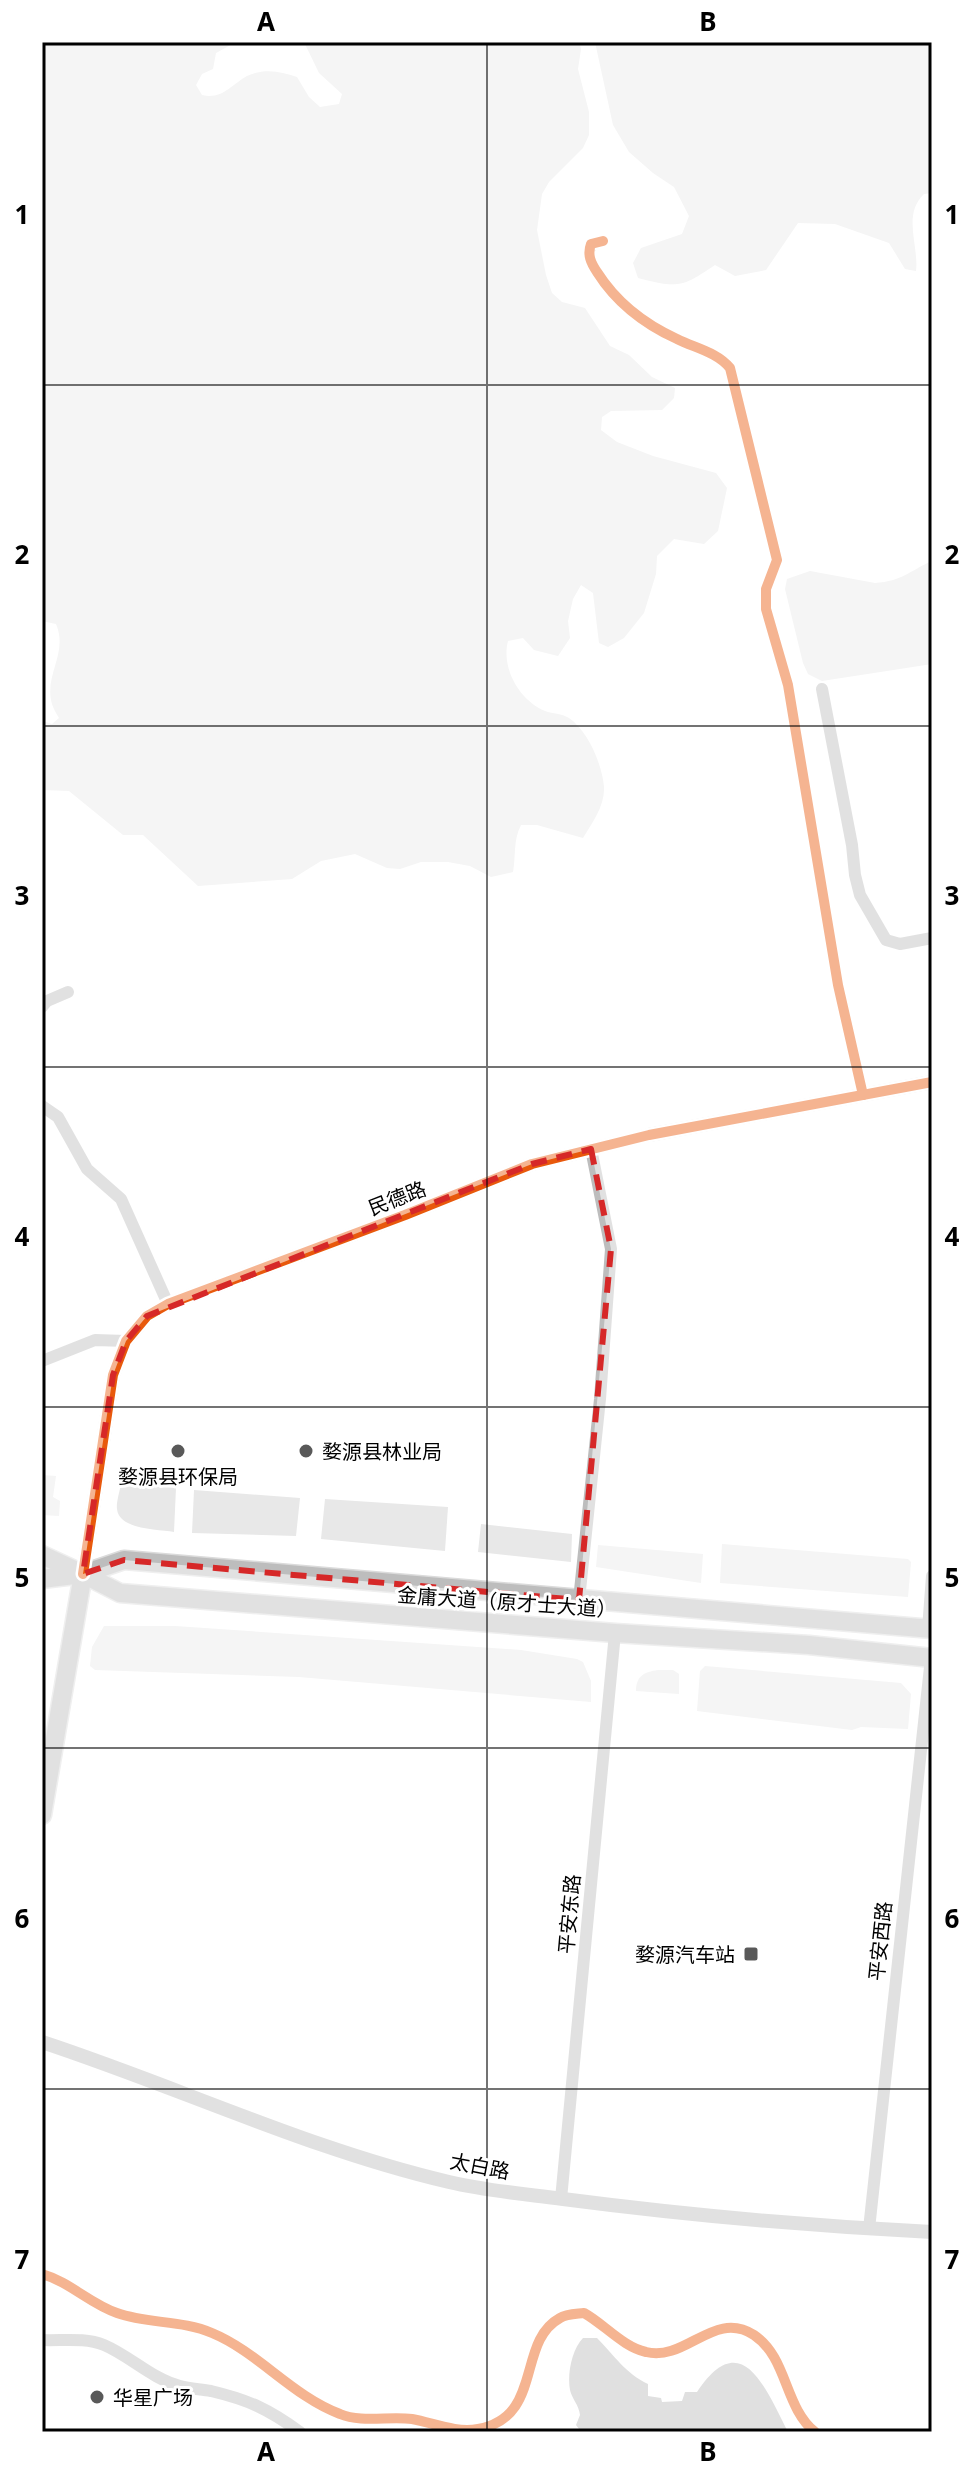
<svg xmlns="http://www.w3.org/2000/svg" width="974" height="2474" viewBox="0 0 974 2474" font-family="'Noto Sans','Noto Sans SC',sans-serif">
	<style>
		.green { fill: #e8e8e8 }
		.water { fill: #bababa }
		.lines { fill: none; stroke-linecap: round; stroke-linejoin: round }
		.primary-casing { stroke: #dbdbdb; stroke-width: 21 }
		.minor { stroke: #bdbdbd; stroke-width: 12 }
		.tertiary { stroke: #bdbdbd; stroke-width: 14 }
		.primary { stroke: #bdbdbd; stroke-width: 18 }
		.cycleway-casing { stroke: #fff; stroke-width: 15 }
		.cycleway { stroke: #e8590c; stroke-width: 10 }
		.marked { fill: none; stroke: #d62828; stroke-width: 6; stroke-dasharray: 16 10; stroke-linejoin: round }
		.grid { fill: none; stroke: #000; stroke-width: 2; stroke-opacity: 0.55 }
		.poi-dot { fill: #595959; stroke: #fff; stroke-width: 3 }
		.labels { text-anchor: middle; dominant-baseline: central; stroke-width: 6; stroke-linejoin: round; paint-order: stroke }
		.street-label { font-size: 20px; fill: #000; stroke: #fff }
		.poi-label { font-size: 20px; fill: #000; stroke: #fff; text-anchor: start }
		.neatline { fill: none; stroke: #000; stroke-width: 3 }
		.grid-label { font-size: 26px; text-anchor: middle; font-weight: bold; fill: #000 }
	</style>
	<rect width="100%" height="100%" fill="#fff"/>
	<g class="green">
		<path d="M 42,42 L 236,42 L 216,53 L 213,69 L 202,74 L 196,85 L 202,95 C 222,100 231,85 247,76 C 264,68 280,71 297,77 L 309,97 L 320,107 L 339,104 L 342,94 L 319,73 L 304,42 L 579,42 L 581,49 L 578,69 L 589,112 L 589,135 L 583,148 L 549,182 L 542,194 L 537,230 L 546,275 L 552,293 L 562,302 L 585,308 L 610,346 L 629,355 L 652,377 L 675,388 L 674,398 L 662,410 L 611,411 L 602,417 L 601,430 L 617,442 L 653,456 L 716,473 L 727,488 L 718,531 L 704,544 L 674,539 L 657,556 L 656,574 L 644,613 L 624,638 L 608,647 L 599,643 L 593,593 L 581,585 L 573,599 L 568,621 L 570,638 L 558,656 L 534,650 L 523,638 L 508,641 C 501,668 519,700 545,711 C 553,714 561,713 569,718 C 588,731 602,764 604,787 C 605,806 592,823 583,838 L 537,825 L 521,825 C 513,840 516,856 513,872 L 491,877 L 470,866 L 448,862 L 421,862 L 400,869 L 387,868 L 355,854 L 321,861 L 292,879 L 198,886 L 143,835 L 123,835 L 69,791 L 42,790 L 42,721 L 52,724 L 59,718 C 56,713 52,706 51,700 C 46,673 68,652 56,624 L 42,621 Z"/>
		<path d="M 595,42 L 932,42 L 932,193 L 924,194 C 902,215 919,245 916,271 L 905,269 L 889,243 L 835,224 L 798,223 L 766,270 L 735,276 L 715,265 C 681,288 678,288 638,278 L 633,263 L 641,248 L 682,234 L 689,216 L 674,187 L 653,173 L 629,152 L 613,125 Z"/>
		<path d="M 932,561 L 932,664 L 822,681 L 808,674 L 803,663 L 785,589 L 787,579 L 810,571 L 875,583 C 903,581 909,571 932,561 Z"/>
		<path d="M 42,1475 L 56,1476 L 53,1497 L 60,1501 L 59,1516 L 42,1515 Z"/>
		<path d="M 121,1483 L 176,1488 L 174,1532 C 158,1529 119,1530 117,1509 C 116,1502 120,1491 121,1483 Z"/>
		<path d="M 194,1490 L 300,1498 L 296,1536 L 192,1533 Z"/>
		<path d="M 325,1499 L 448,1507 L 445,1551 L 321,1539 Z"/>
		<path d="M 481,1524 L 572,1534 L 571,1562 L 478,1552 Z"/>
		<path d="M 722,1544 L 908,1559 L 911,1562 L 908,1597 L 720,1583 Z"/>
		<path d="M 598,1545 L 703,1554 L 701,1583 L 596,1567 Z"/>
		<path d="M 104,1626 L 175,1626 L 521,1650 L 577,1659 L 583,1662 L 591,1681 L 591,1702 L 299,1677 L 95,1670 L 90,1666 L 92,1647 Z"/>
		<path d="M 705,1666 L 901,1683 L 911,1694 L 908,1729 L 861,1727 L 852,1730 L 697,1711 L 700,1671 Z"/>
		<path d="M 658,1670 L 673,1670 L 679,1674 L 679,1694 L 636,1691 C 636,1676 644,1672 658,1670 Z"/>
	</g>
	<path class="water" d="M 583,2338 L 597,2338 C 614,2355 626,2374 648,2384 L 648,2396 L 661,2398 L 662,2402 L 682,2401 L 685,2392 L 697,2392 C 742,2324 766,2390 788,2432 L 576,2432 L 579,2429 L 576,2425 L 580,2415 C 579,2405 572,2399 570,2390 C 567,2374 572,2349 583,2338 Z"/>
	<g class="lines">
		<defs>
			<g id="primary">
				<path d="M 42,1555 L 83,1574 L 124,1560 L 932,1629"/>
				<path d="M 42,1579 L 83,1574 L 120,1593 L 615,1633 L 809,1645 L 932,1658"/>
				<path d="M 42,1815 L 83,1574"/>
			</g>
		</defs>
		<use href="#primary" class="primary-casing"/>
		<g class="minor">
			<path d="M 603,241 L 591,244 C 587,255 591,263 597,272 C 616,302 644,324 677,339 C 695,348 717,352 730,368 L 777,560 L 766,589 L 766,609 L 788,685 L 838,985 L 863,1095"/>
			<path d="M 822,689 L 852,845 L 855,875 L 860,895 L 886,940 L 900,944 L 932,938"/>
			<path d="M 42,1007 L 47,1001 L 68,992"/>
			<path d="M 42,1106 L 58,1117 L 87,1169 L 121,1199 L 168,1304"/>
			<path d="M 42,1361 L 95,1340 L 126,1341"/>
			<path d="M 579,1600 L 600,1399 L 611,1249 L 591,1149"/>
			<path d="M 928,1629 L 932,1576"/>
			<path d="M 561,2199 L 615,1633"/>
			<path d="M 869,2229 L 931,1658"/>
			<path d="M 42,2274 C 70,2282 90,2304 117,2313 C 148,2324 182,2320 212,2333 C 258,2352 292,2396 340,2414 C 361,2423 389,2416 412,2419 C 434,2423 455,2433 478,2429 C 544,2417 516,2342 560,2318 C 566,2314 576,2314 584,2313 C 604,2324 623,2347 646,2352 C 686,2362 714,2309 754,2335 C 788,2358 784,2407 815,2432"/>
			<path d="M 42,2340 C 62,2341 84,2337 104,2345 C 130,2356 152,2379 180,2386 C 190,2389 201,2389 211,2391 C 249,2400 268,2409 300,2432"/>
		</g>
		<g class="tertiary">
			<path d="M 83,1574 L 113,1375 L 126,1341 L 147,1316 L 168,1304 L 405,1215 L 532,1164 L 649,1135 L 932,1082"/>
			<path d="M 42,2042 C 179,2087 308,2149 449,2182 C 487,2191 525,2194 563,2199 C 686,2215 809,2226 932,2232"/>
		</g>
		<use href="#primary" class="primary"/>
		<defs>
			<g id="cycleway">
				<path d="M 603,241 L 591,244 C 587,255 591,263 597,272 C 616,302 644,324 677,339 C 695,348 717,352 730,368 L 777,560 L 766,589 L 766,609 L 788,685 L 838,985 L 863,1095"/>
				<path d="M 83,1574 L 113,1375 L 126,1341 L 147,1316 L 168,1304 L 405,1215 L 532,1164 L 649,1135 L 932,1082"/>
				<path d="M 42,2274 C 70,2282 90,2304 117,2313 C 148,2324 182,2320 212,2333 C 258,2352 292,2396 340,2414 C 361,2423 389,2416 412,2419 C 434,2423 455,2433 478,2429 C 544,2417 516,2342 560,2318 C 566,2314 576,2314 584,2313 C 604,2324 623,2347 646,2352 C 686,2362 714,2309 754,2335 C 788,2358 784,2407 815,2432"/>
			</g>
		</defs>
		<use href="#cycleway" class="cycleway-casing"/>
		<use href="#cycleway" class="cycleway"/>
	</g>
	<path d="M0 0H974V2474H0ZM 591,1149 L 611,1249 L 579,1600 L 124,1560 L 83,1574 L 113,1375 L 126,1341 L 147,1316 L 532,1164 Z" fill="#fff" fill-opacity=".55" fill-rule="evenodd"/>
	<path class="marked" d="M 591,1149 L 611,1249 L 579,1600 L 124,1560 L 83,1574 L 113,1375 L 126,1341 L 147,1316 L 532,1164 Z"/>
	<path class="grid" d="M 487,42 L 487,2432M 42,385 L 932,385M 42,726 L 932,726M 42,1067 L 932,1067M 42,1407 L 932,1407M 42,1748 L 932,1748M 42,2089 L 932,2089"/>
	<g class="poi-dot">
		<circle cx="178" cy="1451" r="8"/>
		<circle cx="306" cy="1451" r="8"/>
		<rect x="743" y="1946" width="16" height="16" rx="4"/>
		<circle cx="97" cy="2397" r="8"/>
	</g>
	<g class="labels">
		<g class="street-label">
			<text transform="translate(397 1198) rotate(-21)">民德路</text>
			<text transform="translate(507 1602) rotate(4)">金庸大道（原才士大道）</text>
			<text transform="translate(569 1914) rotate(-85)">平安东路</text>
			<text transform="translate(880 1941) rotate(-84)">平安西路</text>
			<text transform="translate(480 2166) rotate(11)">太白路</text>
		</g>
		<g class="poi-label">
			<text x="322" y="1451">婺源县林业局</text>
			<text x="178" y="1476" text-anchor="middle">婺源县环保局</text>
			<text x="735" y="1954" text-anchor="end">婺源汽车站</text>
			<text x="113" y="2397">华星广场</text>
		</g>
	</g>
	<rect width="974" height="2474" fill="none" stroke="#ffffff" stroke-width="88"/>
	<rect x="44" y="44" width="886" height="2386" class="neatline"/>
	<g class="grid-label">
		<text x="266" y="31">A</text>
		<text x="708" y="31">B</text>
		<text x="22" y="224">1</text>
		<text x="952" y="224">1</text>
		<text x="22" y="564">2</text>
		<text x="952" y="564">2</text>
		<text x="22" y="905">3</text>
		<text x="952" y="905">3</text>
		<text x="22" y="1246">4</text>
		<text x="952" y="1246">4</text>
		<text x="22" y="1587">5</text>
		<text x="952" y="1587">5</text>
		<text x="22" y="1928">6</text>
		<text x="952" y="1928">6</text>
		<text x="22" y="2269">7</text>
		<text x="952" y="2269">7</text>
		<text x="266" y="2461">A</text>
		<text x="708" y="2461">B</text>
	</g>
</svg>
